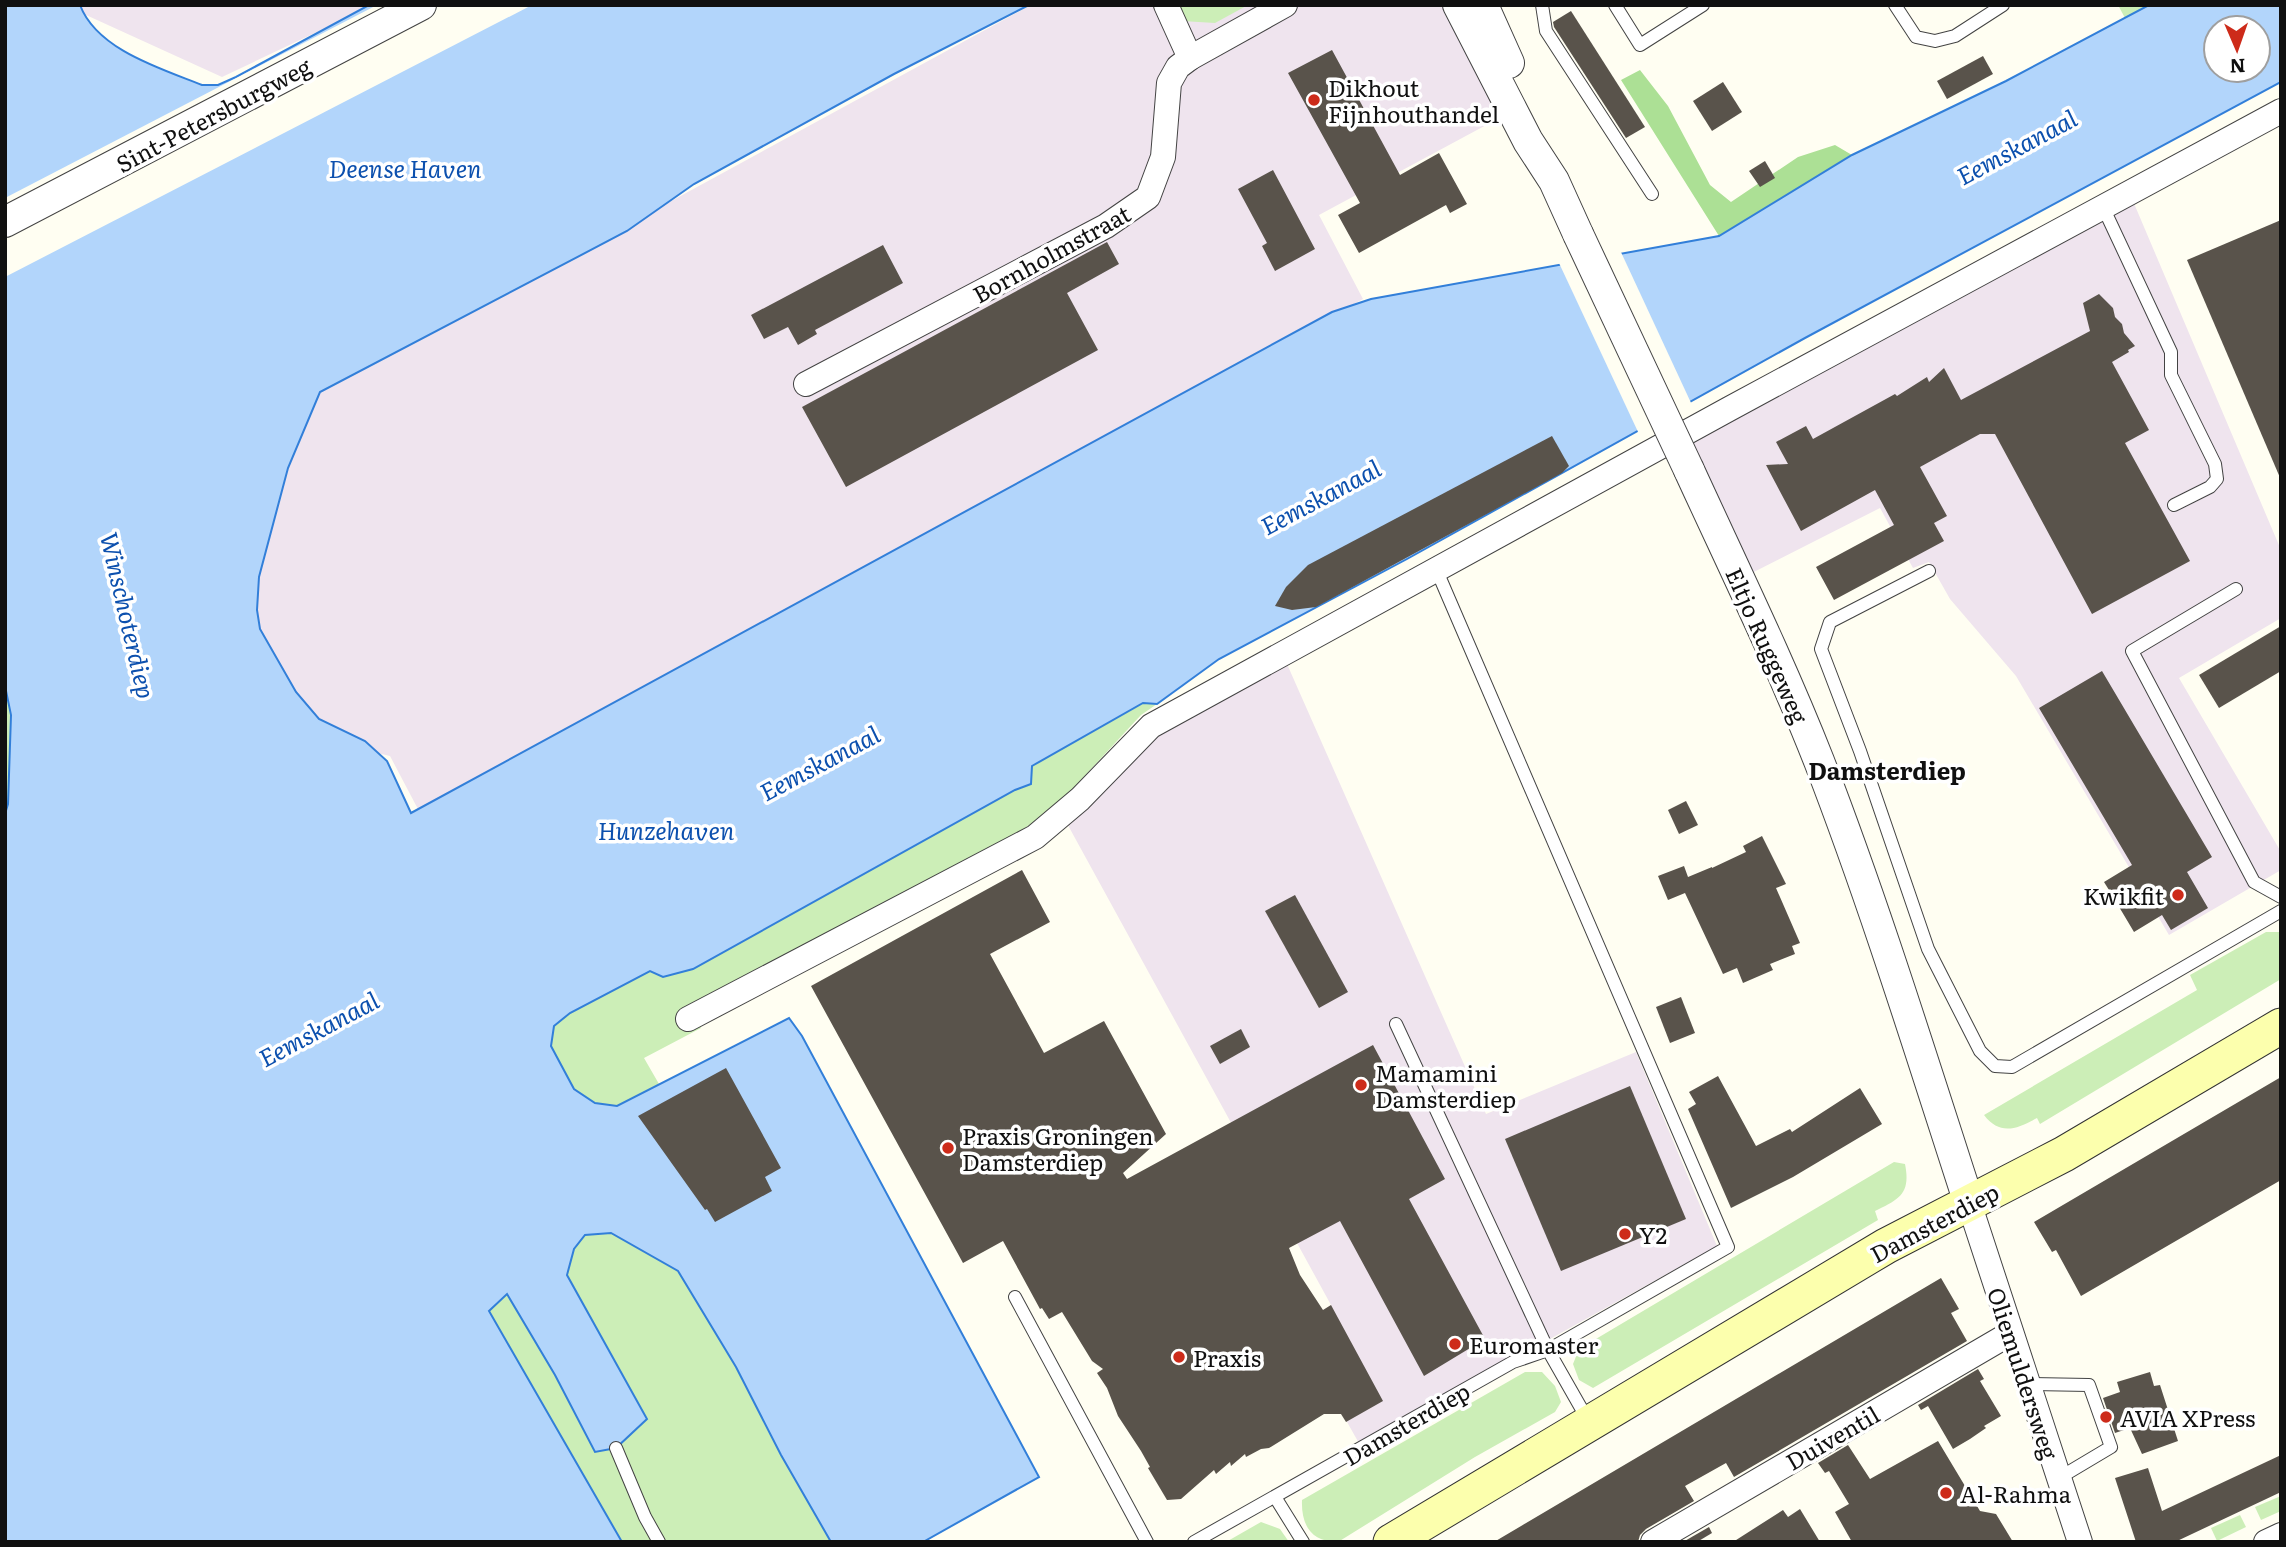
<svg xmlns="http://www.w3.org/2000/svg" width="2286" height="1547" viewBox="0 0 2286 1547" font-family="Literata,serif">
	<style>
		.industrial { fill: #efe4ee }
		.green { fill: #cceeb7 }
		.forest { fill: #ace095 }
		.water { fill: #b2d5fb; stroke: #327fd9; stroke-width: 2; fill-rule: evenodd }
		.pier { fill: #fffef2 }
		.building { fill: #59534b }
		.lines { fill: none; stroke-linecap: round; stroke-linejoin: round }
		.service-casing { stroke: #434343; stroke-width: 14 }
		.minor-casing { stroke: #434343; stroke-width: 26 }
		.tertiary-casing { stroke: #434343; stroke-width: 32 }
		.secondary-casing { stroke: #323232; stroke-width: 37 }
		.service { stroke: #fff; stroke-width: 12 }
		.minor { stroke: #fff; stroke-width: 24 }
		.tertiary { stroke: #fff; stroke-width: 30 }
		.secondary { stroke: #fcffad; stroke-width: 35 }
		.tertiary-bridge-casing { stroke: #434343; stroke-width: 32; stroke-linecap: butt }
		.tertiary-bridge { stroke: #fff; stroke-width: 30 }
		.poi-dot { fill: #cd2b1a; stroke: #fff; stroke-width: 2.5 }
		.labels { text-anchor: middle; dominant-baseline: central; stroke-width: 7; stroke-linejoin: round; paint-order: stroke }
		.poi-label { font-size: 23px; fill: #101010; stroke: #fff; text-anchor: start }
		.street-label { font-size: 23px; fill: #101010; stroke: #fff }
		.water-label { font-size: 24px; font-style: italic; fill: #0c50ae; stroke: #fff }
		.neighbourhood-label { font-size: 24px; font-weight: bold; fill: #101010; stroke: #fff }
	</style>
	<rect width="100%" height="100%" fill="#fffef2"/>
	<g class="industrial">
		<path d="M 80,5 L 374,5 L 222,77 L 86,15 L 82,15 Z"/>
		<path d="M 1031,5 L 1464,5 L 1516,109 L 1319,215 L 1363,299 L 419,811 L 390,756 L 319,739 L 254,623 L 256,576 L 299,434 L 321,392 Z"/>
		<path d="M 2130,194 L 2281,550 L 2281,618 L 2179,678 L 2281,852 L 2281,870 L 2169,935 L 2016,676 L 1950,599 L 1929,562 L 1913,568 L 1880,508 L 1740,579 L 1674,440 Z"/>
		<path d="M 1283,655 L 1486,1114 L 1636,1052 L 1717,1246 L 1360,1445 L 1294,1328 L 1331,1305 L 1064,818 L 1169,714 Z"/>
	</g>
	<g class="green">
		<path d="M 1178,5 L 1248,5 L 1215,23 L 1182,21 Z"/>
		<path d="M 2118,5 L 2149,5 L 2125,18 Z"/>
		<path d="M 5,686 L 11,715 L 8,804 L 5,814 Z"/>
		<path d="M 1144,703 L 1157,704 L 1141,715 L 1055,808 L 1016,834 L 693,1008 L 701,1028 L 644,1058 L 659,1084 L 617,1106 L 595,1103 L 574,1089 L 551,1046 L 554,1026 L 570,1013 L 650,971 L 663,977 L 693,969 L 1015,790 L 1030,784 L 1032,766 Z"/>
		<path d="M 2266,932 L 2281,932 L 2281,979 L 2040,1124 L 2037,1118 C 2017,1129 2000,1136 1984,1115 L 2197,990 L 2190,975 Z"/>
		<path d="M 1894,1162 L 1905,1164 C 1911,1194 1899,1199 1875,1211 L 1878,1220 L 1593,1388 L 1579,1380 L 1573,1364 L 1579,1349 Z"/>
		<path d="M 600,1232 L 611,1233 L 678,1271 L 736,1367 L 781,1455 L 831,1542 L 622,1542 L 488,1310 L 506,1293 L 555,1375 L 595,1452 L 647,1419 L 567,1275 L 574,1249 L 585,1235 Z"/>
		<path d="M 1525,1372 L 1542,1372 L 1555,1386 L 1561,1402 L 1555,1412 L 1475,1457 L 1338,1542 C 1311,1542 1301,1525 1302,1500 Z"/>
		<path d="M 2281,1496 L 2281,1511 L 2261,1520 L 2255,1507 Z"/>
		<path d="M 2240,1515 L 2246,1527 L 2217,1541 L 2211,1528 Z"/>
		<path d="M 1261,1522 L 1280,1529 L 1289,1542 L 1226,1542 Z"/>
	</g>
	<path class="forest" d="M 1640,70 L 1668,106 L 1710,185 L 1731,202 L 1798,157 L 1835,145 L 1852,155 L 1719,236 L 1621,80 Z"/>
	<path class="water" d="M 5,5 L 80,5 C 97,50 162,69 202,85 L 218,85 L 236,77 L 369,5 L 1029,5 L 894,74 L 694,184 L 627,231 L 320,392 L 288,468 L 259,577 L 257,610 L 260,629 L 296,692 L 319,719 L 365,741 L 387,761 L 411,813 L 1332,312 L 1371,299 L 1719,236 L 1852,155 L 2006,81 L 2149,5 L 2281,5 L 2281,82 L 1805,338 L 1407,559 L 1219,659 L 1157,704 L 1143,703 L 1032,766 L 1031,784 L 1015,790 L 693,969 L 663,977 L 650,971 L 570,1013 L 554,1026 L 551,1046 L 574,1089 L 595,1103 L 617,1106 L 789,1018 L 802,1036 L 1039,1477 L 923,1542 L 831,1542 L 781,1455 L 736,1367 L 678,1271 L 611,1233 L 585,1235 L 574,1249 L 567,1275 L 647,1419 L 616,1448 L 595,1452 L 555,1375 L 507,1294 L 489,1311 L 622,1542 L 5,1542 L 5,814 L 8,804 L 11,715 L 5,686 ZM 2216,28 L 2258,28 L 2258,70 L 2216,70 Z"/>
	<g class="pier">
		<path d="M 377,5 L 532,5 L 5,277 L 5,198 Z"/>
		<path d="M 1620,250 L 1692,405 L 1639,434 L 1559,263 Z"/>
	</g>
	<g class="building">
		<path d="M 1571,11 L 1645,127 L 1626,138 L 1554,27 L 1553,22 Z"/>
		<path d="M 1332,50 L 1400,175 L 1439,153 L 1467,204 L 1450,213 L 1446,205 L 1359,253 L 1338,215 L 1360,203 L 1288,73 Z"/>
		<path d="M 1983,56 L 1993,74 L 1947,99 L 1937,81 Z"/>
		<path d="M 1723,82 L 1742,112 L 1712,131 L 1693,101 Z"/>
		<path d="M 1765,161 L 1775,178 L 1760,187 L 1749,171 Z"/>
		<path d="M 1273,170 L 1315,249 L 1275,271 L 1262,246 L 1267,243 L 1238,189 Z"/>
		<path d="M 2281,220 L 2281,480 L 2187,260 Z"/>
		<path d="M 1107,242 L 1119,264 L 1067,293 L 1098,350 L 846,487 L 802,407 Z"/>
		<path d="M 883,245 L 903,283 L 815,330 L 817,334 L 798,345 L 788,327 L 764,339 L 751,315 Z"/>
		<path d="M 2099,294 L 2113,308 L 2115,317 L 2122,324 L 2124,333 L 2135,346 L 2128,350 L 2129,352 L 2112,362 L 2149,430 L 2125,443 L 2190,561 L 2092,614 L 1995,434 L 1980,434 L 1920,467 L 1947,516 L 1934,523 L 1944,541 L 1834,600 L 1816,567 L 1894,525 L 1875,490 L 1801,531 L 1766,465 L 1788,464 L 1776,442 L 1806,426 L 1813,439 L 1895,394 L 1897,396 L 1927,377 L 1929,382 L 1944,368 L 1961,400 L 2090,331 L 2083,303 Z"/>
		<path d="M 1552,436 L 1569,466 L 1562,473 L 1316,607 L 1292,610 L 1275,606 L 1286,587 L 1308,565 Z"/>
		<path d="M 2281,626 L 2281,671 L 2219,708 L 2199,675 Z"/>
		<path d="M 2102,671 L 2212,857 L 2187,872 L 2208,908 L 2171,930 L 2162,915 L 2134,932 L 2109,890 L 2104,882 L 2132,865 L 2039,708 Z"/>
		<path d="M 1686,801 L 1698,825 L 1679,834 L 1668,810 Z"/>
		<path d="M 1762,836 L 1786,884 L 1776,888 L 1800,943 L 1792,946 L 1795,954 L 1770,964 L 1773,970 L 1743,983 L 1737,968 L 1723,974 L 1685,893 L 1668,900 L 1658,876 L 1684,866 L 1688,877 L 1712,867 L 1712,868 L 1746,852 L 1743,846 Z"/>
		<path d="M 1022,870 L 1050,922 L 990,954 L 1044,1053 L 1104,1021 L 1166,1134 L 1123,1173 L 1127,1179 L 1373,1045 L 1445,1179 L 1409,1199 L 1485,1339 L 1424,1376 L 1340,1221 L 1289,1248 L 1300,1275 L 1323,1310 L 1331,1305 L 1383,1401 L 1346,1422 L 1341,1414 L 1324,1414 L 1269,1448 L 1261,1449 L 1246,1457 L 1245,1454 L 1231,1466 L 1230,1462 L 1216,1474 L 1214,1470 L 1181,1499 L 1167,1500 L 1148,1468 L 1150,1467 L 1141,1451 L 1118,1416 L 1107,1388 L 1097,1373 L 1103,1369 L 1092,1361 L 1062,1312 L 1049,1319 L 1042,1308 L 1040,1309 L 1003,1241 L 963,1263 L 811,986 Z"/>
		<path d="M 1295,895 L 1348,992 L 1319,1008 L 1265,911 Z"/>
		<path d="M 1681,997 L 1695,1033 L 1670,1043 L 1656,1007 Z"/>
		<path d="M 1241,1029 L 1250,1047 L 1220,1064 L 1210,1046 Z"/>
		<path d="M 726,1068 L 781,1168 L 765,1177 L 772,1191 L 715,1222 L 707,1209 L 705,1210 L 638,1116 Z"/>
		<path d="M 1718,1076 L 1756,1146 L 1790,1129 L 1792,1132 L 1860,1088 L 1882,1124 L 1793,1177 L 1731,1208 L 1688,1109 L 1696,1104 L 1689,1092 Z"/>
		<path d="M 2281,1077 L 2281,1180 L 2081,1296 L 2056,1250 L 2052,1252 L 2034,1222 Z"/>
		<path d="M 1630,1086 L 1686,1219 L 1561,1271 L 1505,1139 Z"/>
		<path d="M 1941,1278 L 1959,1309 L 1951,1313 L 1967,1341 L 1734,1477 L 1726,1463 L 1685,1486 L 1694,1501 L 1646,1529 L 1640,1535 L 1638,1542 L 1494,1542 Z"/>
		<path d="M 1978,1369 L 1984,1379 L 1980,1381 L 2001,1416 L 1984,1426 L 1986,1428 L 1970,1439 L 1953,1449 L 1928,1406 L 1921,1410 L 1918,1405 Z"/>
		<path d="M 2150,1372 L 2154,1386 L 2160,1385 L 2178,1441 L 2142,1454 L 2130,1428 L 2115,1433 L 2103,1398 L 2120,1392 L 2117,1382 Z"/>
		<path d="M 1938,1441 L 1980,1511 L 1996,1514 L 2013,1542 L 1852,1542 L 1835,1512 L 1849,1504 L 1829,1471 L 1825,1473 L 1818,1463 L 1848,1445 L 1870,1479 Z"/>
		<path d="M 2281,1455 L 2281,1492 L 2175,1542 L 2136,1542 L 2115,1478 L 2148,1468 L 2162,1511 Z"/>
		<path d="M 1800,1509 L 1820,1542 L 1733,1542 L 1783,1510 L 1788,1517 Z"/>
		<path d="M 1709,1527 L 1712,1533 L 1697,1542 L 1683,1542 Z"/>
	</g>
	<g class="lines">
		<defs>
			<g id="service">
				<path d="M 1542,5 L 1546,31 L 1652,194"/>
				<path d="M 1615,5 L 1640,45 L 1703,5"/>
				<path d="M 1895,5 L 1916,37 L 1935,41 L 1955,36 L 2003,5"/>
				<path d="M 2103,207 L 2171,352 L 2171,375 L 2215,464 L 2217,479 L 2210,487 L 2174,505"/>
				<path d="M 1929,571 L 1830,622 L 1821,649 L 1860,751 L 1928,949 L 1980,1051 L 1995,1066 L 2012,1067 L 2281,911"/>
				<path d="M 2236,589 L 2132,651 L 2254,882 L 2281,897"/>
				<path d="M 1396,1024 L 1548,1350 L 1589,1422"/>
				<path d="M 1015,1297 L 1147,1542"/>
				<path d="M 2028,1384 L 2089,1385 L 2111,1447 L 2059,1478"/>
				<path d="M 616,1448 L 645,1517 L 659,1542"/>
				<path d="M 1275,1497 L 1303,1542"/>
				<path d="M 1194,1542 L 1513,1362 L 1548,1350 L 1728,1247 L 1437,571"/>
			</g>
			<g id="minor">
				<path d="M 1166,5 L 1190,58"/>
				<path d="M 806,384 L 1106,226 L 1148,197 L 1163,157 L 1169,83 L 1178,67 L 1190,58 L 1285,5"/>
				<path d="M 688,1019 L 1035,837 L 1080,799 L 1151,726 L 1729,409 L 2281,111"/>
				<path d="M 1969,1203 L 2080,1542"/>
				<path d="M 1653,1542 L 2011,1333"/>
				<path d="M 2266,1542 L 2281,1535"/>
			</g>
			<g id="tertiary">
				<path d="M 1458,5 L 1528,141 L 1554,181 L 1578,234"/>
				<path d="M 1483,5 L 1509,63"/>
				<path d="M 5,222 L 421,5"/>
				<path d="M 1689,470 C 1733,566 1780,662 1819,761 C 1875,906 1921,1055 1969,1203"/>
			</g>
			<path id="secondary" d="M 1391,1542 L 1886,1246 L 2064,1154 L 2281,1026"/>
		</defs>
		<use href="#service" class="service-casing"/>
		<use href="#minor" class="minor-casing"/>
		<use href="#tertiary" class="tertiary-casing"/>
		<use href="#secondary" class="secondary-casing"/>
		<use href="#service" class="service"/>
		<use href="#minor" class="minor"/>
		<use href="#tertiary" class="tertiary"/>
		<use href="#secondary" class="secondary"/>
		<defs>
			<path id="tertiary-bridge" d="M 1578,234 L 1689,470"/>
		</defs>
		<use href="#tertiary-bridge" class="tertiary-bridge-casing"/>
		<use href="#tertiary-bridge" class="tertiary-bridge"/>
	</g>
	<g class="poi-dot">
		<circle cx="1314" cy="100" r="7"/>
		<circle cx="2178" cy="895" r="7"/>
		<circle cx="1361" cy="1085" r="7"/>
		<circle cx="948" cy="1148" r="7"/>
		<circle cx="1625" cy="1234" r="7"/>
		<circle cx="1455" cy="1344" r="7"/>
		<circle cx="1179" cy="1357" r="7"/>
		<circle cx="2106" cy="1417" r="7"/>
		<circle cx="1946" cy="1493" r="7"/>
	</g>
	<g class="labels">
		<g class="poi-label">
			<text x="1328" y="87">Dikhout<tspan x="1328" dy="26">Fijnhouthandel</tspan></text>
			<text x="2164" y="895" text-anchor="end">Kwikfit</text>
			<text x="1375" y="1072">Mamamini<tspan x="1375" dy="26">Damsterdiep</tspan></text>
			<text x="962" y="1135">Praxis Groningen<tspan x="962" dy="26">Damsterdiep</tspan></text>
			<text x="1639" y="1234">Y2</text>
			<text x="1469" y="1344">Euromaster</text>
			<text x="1193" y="1357">Praxis</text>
			<text x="2120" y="1417">AVIA XPress</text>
			<text x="1960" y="1493">Al-Rahma</text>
		</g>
		<g class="street-label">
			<text transform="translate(213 114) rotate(-28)">Sint-Petersburgweg</text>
			<text transform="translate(1051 253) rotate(-29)">Bornholmstraat</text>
			<text transform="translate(1768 645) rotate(66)">Eltjo Ruggeweg</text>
			<text transform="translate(1934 1222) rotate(-28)">Damsterdiep</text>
			<text transform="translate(2024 1373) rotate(72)">Oliemuldersweg</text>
			<text transform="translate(1406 1423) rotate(-30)">Damsterdiep</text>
			<text transform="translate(1832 1437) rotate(-30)">Duiventil</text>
		</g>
		<g class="water-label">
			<text transform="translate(2016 146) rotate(-28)">Eemskanaal</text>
			<text x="405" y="167">Deense Haven</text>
			<text transform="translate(1320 496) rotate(-28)">Eemskanaal</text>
			<text transform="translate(129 615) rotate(77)">Winschoterdiep</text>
			<text transform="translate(819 762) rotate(-28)">Eemskanaal</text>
			<text x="666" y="829">Hunzehaven</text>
			<text transform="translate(318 1028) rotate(-28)">Eemskanaal</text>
		</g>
		<g class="neighbourhood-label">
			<text x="1887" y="769">Damsterdiep</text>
		</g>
	</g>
	<rect width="2286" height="1547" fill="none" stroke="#101010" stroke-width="14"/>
	<g transform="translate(2237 49) rotate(178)"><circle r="33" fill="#ffffff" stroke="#9f9f9f" stroke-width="2"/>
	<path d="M0-5L12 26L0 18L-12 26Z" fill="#cd2b1a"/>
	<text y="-10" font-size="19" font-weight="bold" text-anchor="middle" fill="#101010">N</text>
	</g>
</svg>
